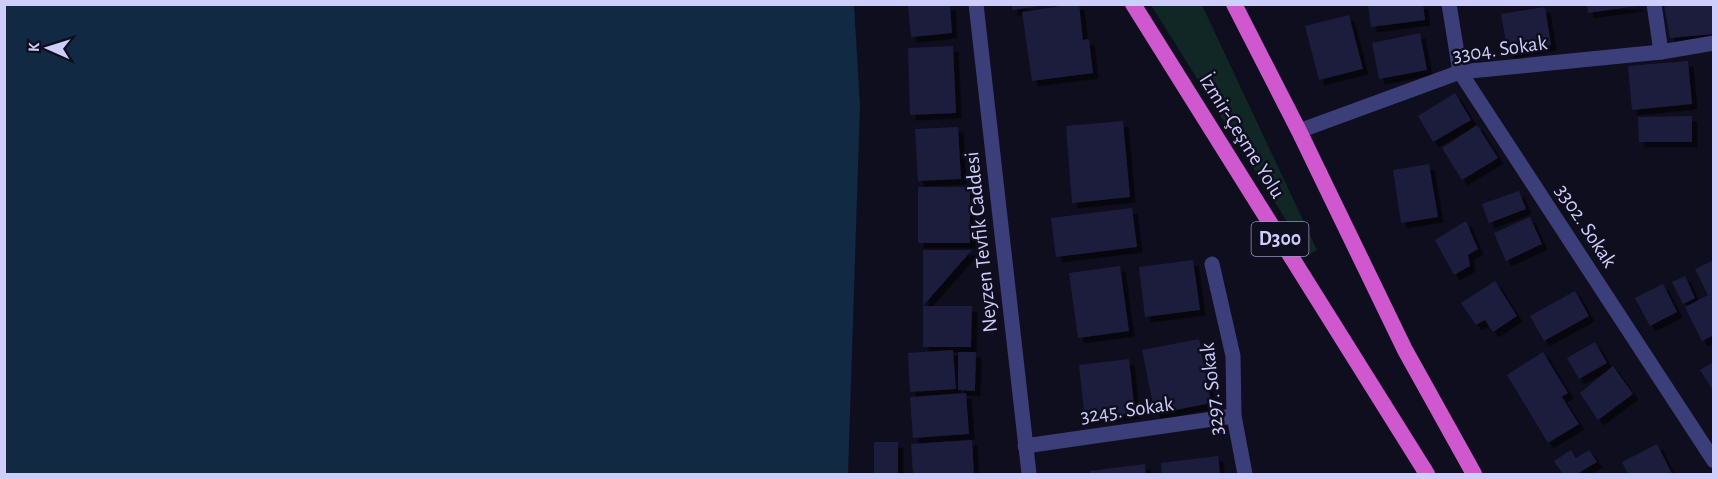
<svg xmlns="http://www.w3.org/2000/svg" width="1718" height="479" viewBox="0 0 1718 479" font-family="'Alegreya Sans',sans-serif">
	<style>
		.green { fill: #112725 }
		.water { fill: #112943 }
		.building { fill: #1f1b3d; filter: url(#shadow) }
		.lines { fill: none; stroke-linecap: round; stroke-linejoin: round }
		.minor { stroke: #3c3e79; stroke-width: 15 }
		.tertiary { stroke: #3c3e79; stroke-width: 15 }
		.trunk { stroke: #d058cf; stroke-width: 16 }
		.labels { text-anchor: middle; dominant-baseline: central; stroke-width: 5; stroke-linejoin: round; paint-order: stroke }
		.shield { fill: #0f0e1e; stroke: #9594b9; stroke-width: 1.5 }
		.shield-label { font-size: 20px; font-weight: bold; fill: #cfcefb }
		.street-label { font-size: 21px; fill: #cfcefb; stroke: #0f0e1e }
	</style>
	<defs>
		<filter id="shadow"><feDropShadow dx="5.5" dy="5.5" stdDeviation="0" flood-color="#0009"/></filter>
	</defs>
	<rect width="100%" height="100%" fill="#0f0e1e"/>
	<path class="green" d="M 1151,5 L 1202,5 L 1317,250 L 1308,255 Z"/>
	<path class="water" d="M 4,5 L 854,5 L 860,105 L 848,474 L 5,474 Z"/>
	<g class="building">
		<path d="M 1012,4 L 1040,4 L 1040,6 L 1012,10 Z"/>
		<path d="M 1074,4 L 1079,4 L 1083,40 L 1089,39 L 1093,73 L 1032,81 L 1022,12 Z"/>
		<path d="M 1368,4 L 1423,4 L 1425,20 L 1371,27 Z"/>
		<path d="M 1587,4 L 1637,4 L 1637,6 L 1588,13 Z"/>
		<path d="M 1664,4 L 1714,4 L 1714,34 L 1670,38 Z"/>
		<path d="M 908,5 L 950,5 L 952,33 L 911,37 Z"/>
		<path d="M 1545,7 L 1551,45 L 1508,53 L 1501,14 Z"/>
		<path d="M 1349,15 L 1363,69 L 1319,80 L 1305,26 Z"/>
		<path d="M 1420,33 L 1427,70 L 1379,79 L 1372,43 Z"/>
		<path d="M 953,46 L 956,113 L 910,115 L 908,48 Z"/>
		<path d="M 1688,61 L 1692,104 L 1632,110 L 1628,66 Z"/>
		<path d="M 1455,93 L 1471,120 L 1433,142 L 1418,116 Z"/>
		<path d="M 1692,116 L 1692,142 L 1639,142 L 1638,117 Z"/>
		<path d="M 1123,121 L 1130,197 L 1072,203 L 1066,126 Z"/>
		<path d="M 1477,125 L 1498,158 L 1462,180 L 1442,148 Z"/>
		<path d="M 958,127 L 961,179 L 918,181 L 915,129 Z"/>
		<path d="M 1429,164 L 1438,217 L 1401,223 L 1393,170 Z"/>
		<rect x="918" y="187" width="52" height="56"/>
		<path d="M 1519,191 L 1526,209 L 1489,223 L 1482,204 Z"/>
		<path d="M 1132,208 L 1137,247 L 1056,257 L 1051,218 Z"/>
		<path d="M 1530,217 L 1542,244 L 1506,261 L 1494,233 Z"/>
		<path d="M 1466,221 L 1478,249 L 1468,255 L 1470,266 L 1454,275 L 1435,240 Z"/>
		<path d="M 923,250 L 972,250 L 923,306 Z"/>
		<path d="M 1193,260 L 1200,310 L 1145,317 L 1139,267 Z"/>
		<path d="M 1714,260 L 1714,335 L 1702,341 L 1685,307 L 1708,295 L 1695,269 Z"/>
		<path d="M 1120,266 L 1129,331 L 1078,338 L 1069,273 Z"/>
		<path d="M 1685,276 L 1695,298 L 1683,304 L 1672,282 Z"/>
		<path d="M 1495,281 L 1517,316 L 1493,332 L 1485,320 L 1476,325 L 1461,303 Z"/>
		<path d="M 1663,284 L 1677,312 L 1650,326 L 1635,298 Z"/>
		<path d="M 1575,291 L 1589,316 L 1544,341 L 1530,316 Z"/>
		<path d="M 923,306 L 972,306 L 971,347 L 923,347 Z"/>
		<path d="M 1199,339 L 1211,403 L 1155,414 L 1142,350 Z"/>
		<path d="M 1595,342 L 1607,363 L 1579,379 L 1567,358 Z"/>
		<path d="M 953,350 L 956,389 L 910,392 L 908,353 Z"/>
		<path d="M 958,352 L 976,352 L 975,391 L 958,390 Z"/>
		<path d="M 1543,352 L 1568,393 L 1555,401 L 1562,397 L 1579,424 L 1548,443 L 1507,375 Z"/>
		<path d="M 1129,359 L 1135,413 L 1085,419 L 1079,365 Z"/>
		<path d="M 1714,362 L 1714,392 L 1700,370 Z"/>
		<path d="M 1613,366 L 1633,394 L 1598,420 L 1580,393 Z"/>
		<path d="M 966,393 L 969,434 L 913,438 L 910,397 Z"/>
		<path d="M 972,440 L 974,474 L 913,474 L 911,444 Z"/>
		<rect x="874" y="442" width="24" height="32"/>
		<path d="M 1657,444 L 1672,474 L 1628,474 L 1622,462 Z"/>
		<path d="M 1571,450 L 1576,458 L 1589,450 L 1597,462 L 1577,474 L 1563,474 L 1554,461 Z"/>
		<path d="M 1218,456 L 1220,474 L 1162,474 L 1161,463 Z"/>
		<path d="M 1145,464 L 1146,474 L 1091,474 L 1090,471 Z"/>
	</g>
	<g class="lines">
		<g class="minor">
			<path d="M 1449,4 L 1460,72 L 1714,461"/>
			<path d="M 1654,4 L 1661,52"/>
			<path d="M 1299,131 L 1460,72 L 1661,52 L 1714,43"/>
			<path d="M 1212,264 L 1233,356 L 1234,416 L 1245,474"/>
			<path d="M 1025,446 L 1234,416"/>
		</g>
		<path class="tertiary" d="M 976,4 L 1029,474"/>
		<g class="trunk">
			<path d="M 1133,4 L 1427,474"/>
			<path d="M 1234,4 L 1299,131 L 1405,350 L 1474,474"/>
		</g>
	</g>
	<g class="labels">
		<rect class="shield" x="1251.5" y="222" width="57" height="34" rx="4.5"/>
		<g class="shield-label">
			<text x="1280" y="239">D300</text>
		</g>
		<g class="street-label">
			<text transform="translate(1500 49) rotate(-8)">3304. Sokak</text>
			<text transform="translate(1242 136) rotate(58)">İzmir-Çeşme Yolu</text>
			<text transform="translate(1586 226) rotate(57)">3302. Sokak</text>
			<text transform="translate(981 242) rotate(-96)">Neyzen Tevfik Caddesi</text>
			<text transform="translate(1212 389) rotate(-96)">3297. Sokak</text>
			<text transform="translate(1127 410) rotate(-8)">3245. Sokak</text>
		</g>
	</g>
	<rect width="1718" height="479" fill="none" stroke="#cfcefb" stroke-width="12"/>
	<g transform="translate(48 48) rotate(273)" stroke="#0f0e1e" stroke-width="4.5" paint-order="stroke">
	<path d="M0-4.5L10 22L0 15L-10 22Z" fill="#cfcefb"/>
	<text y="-9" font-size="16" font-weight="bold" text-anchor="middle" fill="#cfcefb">K</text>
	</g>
</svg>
